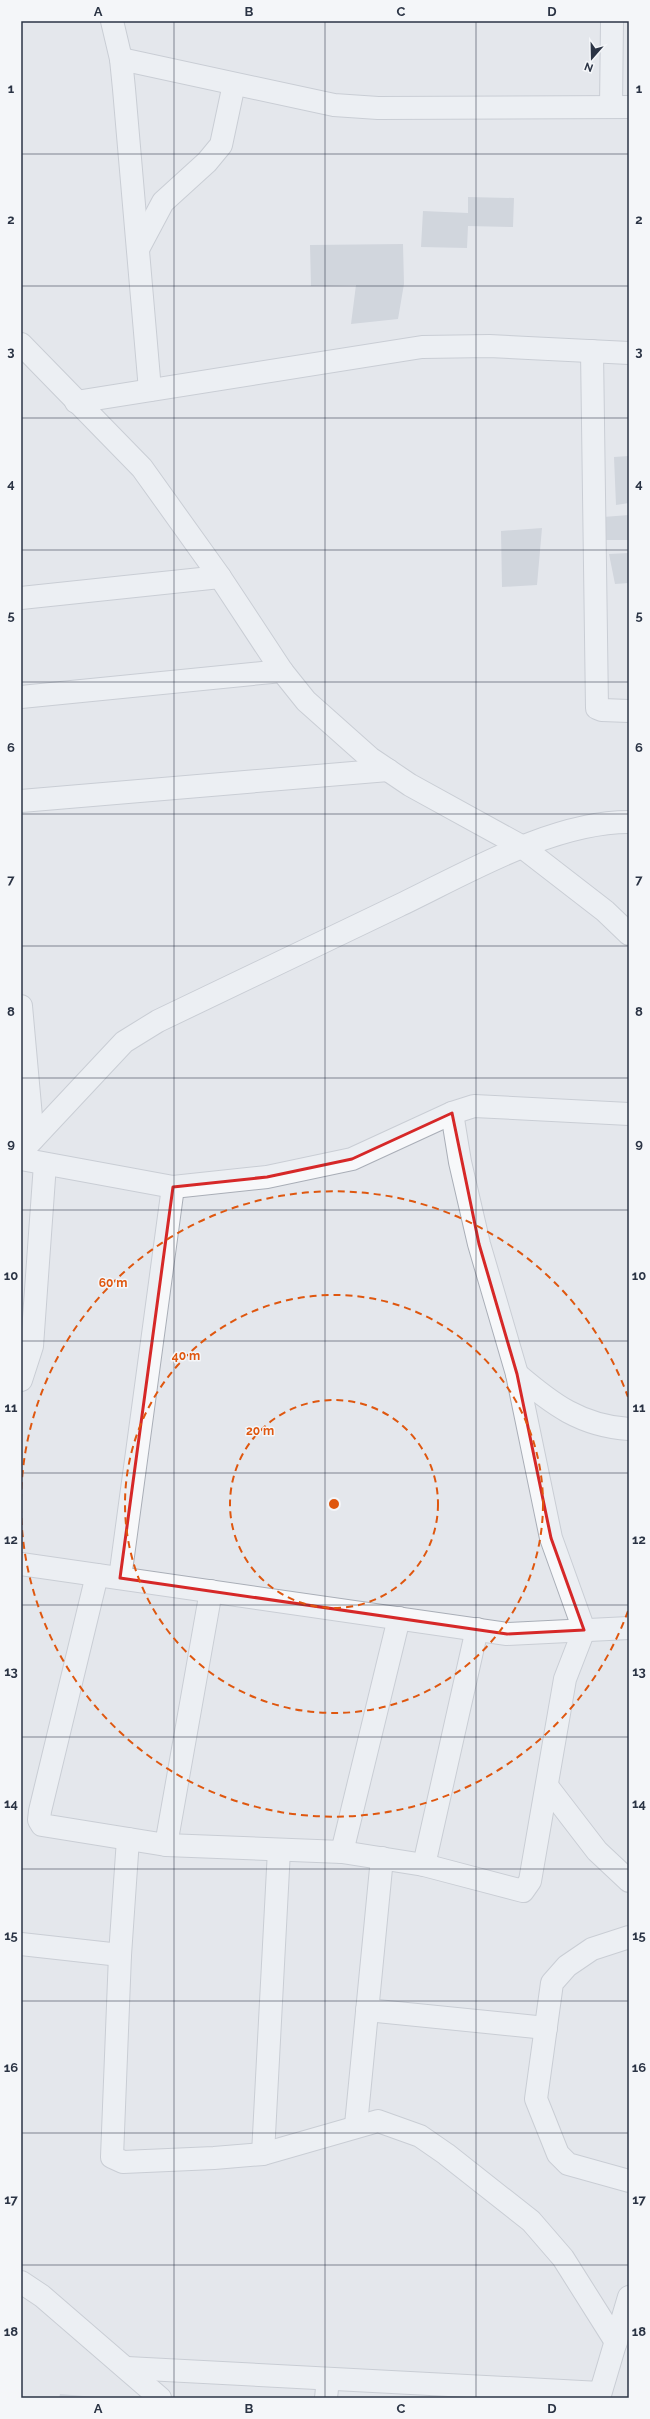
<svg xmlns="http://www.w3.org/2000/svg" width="650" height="2419" viewBox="0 0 650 2419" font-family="Raleway,sans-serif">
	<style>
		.building { fill: #bbc0ca }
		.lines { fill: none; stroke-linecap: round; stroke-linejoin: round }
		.minor-casing { stroke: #a9aeb7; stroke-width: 24 }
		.minor { stroke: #f7f8fa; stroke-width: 22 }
		.marked { fill: none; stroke: #d62828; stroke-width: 3; stroke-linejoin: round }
		.grid { fill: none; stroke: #2b3445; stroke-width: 1; stroke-opacity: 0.55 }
		.ring { fill: none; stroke: #df570f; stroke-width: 2; stroke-dasharray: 7 5 }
		.centre { fill: #df570f; stroke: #f4f6f9; stroke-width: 2 }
		.ring-label { font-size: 12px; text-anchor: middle; font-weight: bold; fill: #df570f; stroke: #f4f6f9; stroke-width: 3; stroke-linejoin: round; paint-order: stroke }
		.neatline { fill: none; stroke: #2b3445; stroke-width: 1.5 }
		.grid-label { font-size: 13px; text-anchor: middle; font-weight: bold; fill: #2b3445 }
	</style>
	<rect width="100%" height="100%" fill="#e4e7ec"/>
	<g class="building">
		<path d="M 468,197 L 514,198 L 513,227 L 468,226 L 467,248 L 421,247 L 423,211 L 468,213 Z"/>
		<path d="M 403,244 L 404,284 L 398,319 L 351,324 L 356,285 L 311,286 L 310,245 Z"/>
		<path d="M 629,456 L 629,503 L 616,505 L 614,457 Z"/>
		<path d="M 629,515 L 629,540 L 604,540 L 603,517 Z"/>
		<path d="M 542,528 L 537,585 L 502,587 L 501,531 Z"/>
		<path d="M 629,553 L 629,583 L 615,584 L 609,554 Z"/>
		<path d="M 60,2394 L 96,2397 L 96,2398 L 59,2398 Z"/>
	</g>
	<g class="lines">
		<defs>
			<g id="minor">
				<path d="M 112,21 L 121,59 L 124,89 L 150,390"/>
				<path d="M 121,59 L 334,105 L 378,108 L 629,107"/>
				<path d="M 611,107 L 612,21"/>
				<path d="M 138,249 L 163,202 L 207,162 L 221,145 L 234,84"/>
				<path d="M 21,344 L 142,468 L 220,577 L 282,671 L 306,701 L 370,758 L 410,785 L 521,846 L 605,911 L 629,934"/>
				<path d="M 592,351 L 597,708 L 602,710 L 629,711"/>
				<path d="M 76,402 L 422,347 L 489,346 L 629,353"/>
				<path d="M 21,598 L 220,577"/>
				<path d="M 21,697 L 282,671"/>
				<path d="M 21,801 L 388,770"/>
				<path d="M 21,1006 L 33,1139"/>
				<path d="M 21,1152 L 124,1042 L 158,1021 C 238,983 318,944 398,906 C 467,873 552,822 629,822"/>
				<path d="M 21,1159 L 173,1187 L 267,1177 L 352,1159 L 452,1113 L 474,1106 L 629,1114"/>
				<path d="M 517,1374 C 552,1404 581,1426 629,1429"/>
				<path d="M 21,1380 L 32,1346 L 45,1164"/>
				<path d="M 21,1564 L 507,1634 L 629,1628"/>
				<path d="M 97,1575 L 40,1811 L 39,1820 L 42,1825 L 166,1845 L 342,1852 L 424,1865 L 523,1891 L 530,1881 L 565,1679 L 584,1630 L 551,1538 L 517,1374 L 479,1244 L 460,1162 L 452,1113"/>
				<path d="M 120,1578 L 173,1187"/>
				<path d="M 547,1786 L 597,1851 L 629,1881"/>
				<path d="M 128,1839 L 120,1955 L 112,2157 L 123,2162 L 214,2158 L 263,2154 L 378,2121 L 420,2136 L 446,2154 L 531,2221 L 563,2258 L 616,2342"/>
				<path d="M 166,1845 L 211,1591"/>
				<path d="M 342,1852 L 399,1618"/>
				<path d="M 424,1865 L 477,1629"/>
				<path d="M 629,1937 L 592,1949 L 567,1966 L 552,1983 L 536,2099 L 558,2154 L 568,2164 L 629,2181"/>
				<path d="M 21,1944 L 120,1955"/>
				<path d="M 367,2010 L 546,2028"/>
				<path d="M 356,2125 L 382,1858"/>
				<path d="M 263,2154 L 279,1850"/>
				<path d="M 21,2282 L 42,2296 L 160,2398"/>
				<path d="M 127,2368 L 600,2393"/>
				<path d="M 326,2398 L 328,2379"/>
				<path d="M 599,2398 L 629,2297"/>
			</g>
		</defs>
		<use href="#minor" class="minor-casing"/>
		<use href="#minor" class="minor"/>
	</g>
	<path d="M0 0H650V2419H0ZM 452,1113 L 479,1244 L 517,1374 L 551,1538 L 584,1630 L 507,1634 L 120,1578 L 173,1187 L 267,1177 L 352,1159 Z" fill="#e4e7ec" fill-opacity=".55" fill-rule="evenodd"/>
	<path class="marked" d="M 452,1113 L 479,1244 L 517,1374 L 551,1538 L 584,1630 L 507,1634 L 120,1578 L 173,1187 L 267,1177 L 352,1159 Z"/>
	<path class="grid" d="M 174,21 L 174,2398M 325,21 L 325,2398M 476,21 L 476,2398M 21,154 L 629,154M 21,286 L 629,286M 21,418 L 629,418M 21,550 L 629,550M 21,682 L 629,682M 21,814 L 629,814M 21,946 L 629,946M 21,1078 L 629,1078M 21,1210 L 629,1210M 21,1341 L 629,1341M 21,1473 L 629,1473M 21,1605 L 629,1605M 21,1737 L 629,1737M 21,1869 L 629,1869M 21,2001 L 629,2001M 21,2133 L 629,2133M 21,2265 L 629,2265"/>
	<g class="ring">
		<circle cx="334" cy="1504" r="104"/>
		<circle cx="334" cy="1504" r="209"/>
		<path d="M628 1611A313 313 0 0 1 21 1507M21 1501A313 313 0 0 1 628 1397"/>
	</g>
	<circle cx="334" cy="1504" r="6" class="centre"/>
	<g class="ring-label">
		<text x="113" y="1287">60 m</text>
		<text x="186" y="1360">40 m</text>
		<text x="260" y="1435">20 m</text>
	</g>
	<rect width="650" height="2419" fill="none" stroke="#f4f6f9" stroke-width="44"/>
	<g transform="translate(592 58) rotate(200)" stroke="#f4f6f9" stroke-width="3" paint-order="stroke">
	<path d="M0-3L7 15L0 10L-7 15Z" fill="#2b3445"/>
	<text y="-6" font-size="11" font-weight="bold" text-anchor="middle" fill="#2b3445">N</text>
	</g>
	<rect x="22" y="22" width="606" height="2375" class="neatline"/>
	<g class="grid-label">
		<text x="98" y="16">A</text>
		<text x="249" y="16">B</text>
		<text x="401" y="16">C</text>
		<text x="552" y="16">D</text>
		<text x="11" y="93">1</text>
		<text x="639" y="93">1</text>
		<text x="11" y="224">2</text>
		<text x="639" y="224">2</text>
		<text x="11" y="356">3</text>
		<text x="639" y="356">3</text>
		<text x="11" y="488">4</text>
		<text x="639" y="488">4</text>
		<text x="11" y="620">5</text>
		<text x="639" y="620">5</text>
		<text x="11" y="752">6</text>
		<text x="639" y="752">6</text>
		<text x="11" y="884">7</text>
		<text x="639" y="884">7</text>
		<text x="11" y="1016">8</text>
		<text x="639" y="1016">8</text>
		<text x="11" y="1148">9</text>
		<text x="639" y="1148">9</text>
		<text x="11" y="1280">10</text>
		<text x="639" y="1280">10</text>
		<text x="11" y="1412">11</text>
		<text x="639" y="1412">11</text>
		<text x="11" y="1544">12</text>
		<text x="639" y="1544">12</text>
		<text x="11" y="1676">13</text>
		<text x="639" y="1676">13</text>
		<text x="11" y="1808">14</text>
		<text x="639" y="1808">14</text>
		<text x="11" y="1940">15</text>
		<text x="639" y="1940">15</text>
		<text x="11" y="2072">16</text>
		<text x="639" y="2072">16</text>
		<text x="11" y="2204">17</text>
		<text x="639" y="2204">17</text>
		<text x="11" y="2336">18</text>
		<text x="639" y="2336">18</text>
		<text x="98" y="2413">A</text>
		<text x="249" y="2413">B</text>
		<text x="401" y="2413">C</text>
		<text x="552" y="2413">D</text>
	</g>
</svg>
